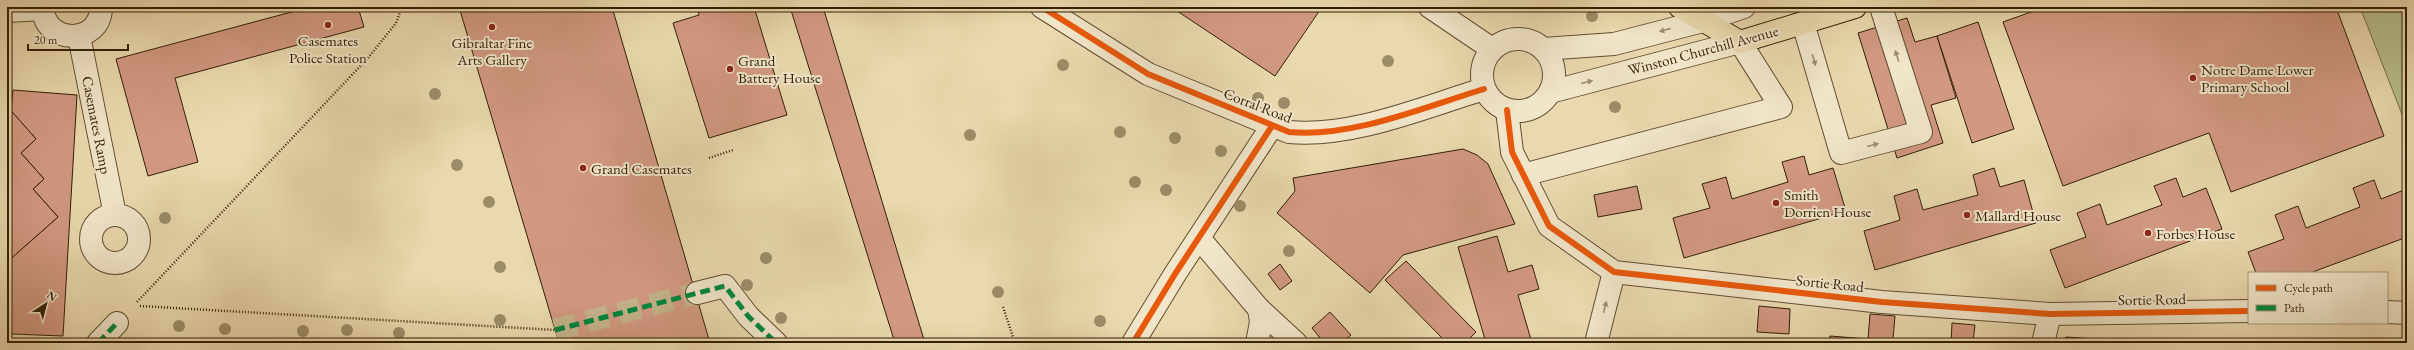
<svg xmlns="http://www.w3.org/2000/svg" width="2414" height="350" viewBox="0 0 2414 350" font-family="'EB Garamond',serif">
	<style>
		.green { fill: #b6bf8b; stroke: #746f48 }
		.building { fill: #d29982; stroke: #331f06 }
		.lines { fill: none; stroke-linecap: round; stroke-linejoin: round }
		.minor-tunnel { stroke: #c5b48c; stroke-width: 22; stroke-dasharray: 22 11; stroke-linecap: butt }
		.minor-casing { stroke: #614e30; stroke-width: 24 }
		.major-casing { stroke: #331f06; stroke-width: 24 }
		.path { stroke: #331f06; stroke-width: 2.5; stroke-dasharray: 1 2; stroke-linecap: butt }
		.minor { stroke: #f1e6ca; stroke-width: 22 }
		.major { stroke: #ead9ae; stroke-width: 22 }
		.quiet { stroke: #00873e; stroke-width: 5; stroke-dasharray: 10 5; stroke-linecap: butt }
		.cycleway-casing { stroke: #f1e6ca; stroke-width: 8 }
		.cycleway { stroke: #e8590c; stroke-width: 6 }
		.tree { fill: #9b8d68 }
		.oneway { fill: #9c8c72 }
		.poi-dot { fill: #8f2418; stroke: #f1e6ca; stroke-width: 1.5 }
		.labels { text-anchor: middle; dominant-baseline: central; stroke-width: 4; stroke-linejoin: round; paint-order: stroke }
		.poi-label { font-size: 15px; fill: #331f06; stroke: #f1e6ca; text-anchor: start }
		.street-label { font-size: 15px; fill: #331f06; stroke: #f1e6ca }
	</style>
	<rect width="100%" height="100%" fill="#ead9ae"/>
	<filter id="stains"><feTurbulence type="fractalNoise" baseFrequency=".005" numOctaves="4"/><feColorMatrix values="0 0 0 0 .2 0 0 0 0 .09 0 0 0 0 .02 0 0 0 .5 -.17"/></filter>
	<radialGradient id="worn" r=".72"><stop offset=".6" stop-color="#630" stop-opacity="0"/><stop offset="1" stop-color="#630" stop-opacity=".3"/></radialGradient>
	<path class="green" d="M 2360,7 L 2407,7 L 2407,127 Z"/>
	<g class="building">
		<path d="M 310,7 L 358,7 L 364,27 L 175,78 L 198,162 L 148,176 L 116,59 Z"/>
		<path d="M 459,7 L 612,7 L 710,343 L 559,343 Z"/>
		<path d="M 697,7 L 754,7 L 787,115 L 709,138 L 673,23 L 699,15 Z"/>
		<path d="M 790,7 L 823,7 L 925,343 L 895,343 Z"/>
		<path d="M 1171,7 L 1322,7 L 1275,76 Z"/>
		<path d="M 2045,7 L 2336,7 L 2384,136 L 2231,192 L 2209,133 L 2063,186 L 2003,22 Z"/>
		<path d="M 1907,18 L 1915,42 L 1937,36 L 1956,98 L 1931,105 L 1943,143 L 1897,158 L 1858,33 Z"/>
		<path d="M 1978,22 L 2014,129 L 1972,143 L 1937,36 Z"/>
		<path d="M 13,90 L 77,95 L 63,336 L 12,334 L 7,329 L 7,262 L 58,217 L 33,189 L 44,179 L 21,153 L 36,139 L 11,111 Z"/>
		<path d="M 7,106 L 36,139 L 21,153 L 44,179 L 33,189 L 58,217 L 7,262 Z"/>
		<path d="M 1463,149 L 1477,155 L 1488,164 L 1515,224 L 1403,255 L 1370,293 L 1277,213 L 1295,191 L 1293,178 Z"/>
		<path d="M 1804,156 L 1809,175 L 1833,168 L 1846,211 L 1684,258 L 1673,218 L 1710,208 L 1702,184 L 1726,177 L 1732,199 L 1788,182 L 1782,162 Z"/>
		<path d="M 1994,168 L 2000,187 L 2024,180 L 2036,223 L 1875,270 L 1864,231 L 1900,220 L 1894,196 L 1917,189 L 1923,210 L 1978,195 L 1973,175 Z"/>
		<path d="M 2176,178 L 2183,197 L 2206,188 L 2222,229 L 2065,288 L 2050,250 L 2086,237 L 2077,213 L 2100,204 L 2107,225 L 2162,205 L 2154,186 Z"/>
		<path d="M 2374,180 L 2381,199 L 2404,190 L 2407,197 L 2407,237 L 2310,273 L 2256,273 L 2248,252 L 2284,239 L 2275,215 L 2298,206 L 2306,228 L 2360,207 L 2353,188 Z"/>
		<path d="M 1637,186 L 1642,209 L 1598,217 L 1594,195 Z"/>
		<path d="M 1497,236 L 1508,272 L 1532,265 L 1539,289 L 1518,295 L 1532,343 L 1486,343 L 1458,247 Z"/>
		<path d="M 1406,261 L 1476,332 L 1465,343 L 1447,343 L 1385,280 Z"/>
		<path d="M 1280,264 L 1292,281 L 1280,290 L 1268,274 Z"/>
		<path d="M 1759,306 L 1790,309 L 1789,334 L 1757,332 Z"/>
		<path d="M 1330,312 L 1351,335 L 1342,343 L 1324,343 L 1312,328 Z"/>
		<path d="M 1870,314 L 1895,316 L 1893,339 L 1942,343 L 1829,343 L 1830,336 L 1868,339 Z"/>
		<path d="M 1952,323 L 1975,325 L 1973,343 L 1951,343 Z"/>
		<path d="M 2066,337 L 2138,342 L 2138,343 L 2065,343 Z"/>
		<rect x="1163" y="339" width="35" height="4"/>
		<path d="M 2216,339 L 2218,343 L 2204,343 Z"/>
		<path d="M 2300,339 L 2302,343 L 2289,343 Z"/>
		<path d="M 164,341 L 194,343 L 164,343 Z"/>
	</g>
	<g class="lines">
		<path class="minor-tunnel" d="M 555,330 L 697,293"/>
		<defs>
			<g id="minor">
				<path d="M 43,7 C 43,45 101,46 101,7"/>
				<path d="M 1042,7 L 1148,74 L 1289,132 C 1352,138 1424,107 1484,89"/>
				<path d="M 1430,7 L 1492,49"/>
				<path d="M 7,11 L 43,9"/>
				<path d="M 1803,23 L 1841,153 L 1921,132 L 1881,7"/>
				<path d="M 79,36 L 115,215"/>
				<circle cx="1518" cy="75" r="36"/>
				<path d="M 1543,49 L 1614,44 L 1703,21 L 1744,7"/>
				<path d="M 1507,110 L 1512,152 L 1549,226 L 1614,272 L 1882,302 L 2050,314 L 2249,311"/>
				<path d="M 1523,175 L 1781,107 L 1740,42 L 1550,92"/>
				<circle cx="115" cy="239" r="24"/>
				<path d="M 1199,238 L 1259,309 L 1296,343"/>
				<path d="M 697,293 L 725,286 L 748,316 L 776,343"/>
				<path d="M 2387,312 L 2407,313"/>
				<path d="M 98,343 L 117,323"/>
				<path d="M 1133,343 L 1175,274 L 1272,126"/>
				<path d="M 1257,343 L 1261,322 L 1259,309"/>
				<path d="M 1596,343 L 1614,272"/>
				<path d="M 2043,343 L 2050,314"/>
			</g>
			<path id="major" d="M 1680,7 L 1740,42 L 1855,7"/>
		</defs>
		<use href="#minor" class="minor-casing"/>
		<use href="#major" class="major-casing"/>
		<g class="path">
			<path d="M 709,158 L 733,150"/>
			<path d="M 137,302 L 368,58 L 396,23 L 402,7"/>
			<path d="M 140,306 L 555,330"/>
			<path d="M 1003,307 L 1015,343"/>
		</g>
		<use href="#minor" class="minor"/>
		<use href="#major" class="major"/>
		<g class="quiet">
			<path d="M 555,330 L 725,286 L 748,316 L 776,343"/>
			<path d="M 98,343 L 117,323"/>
		</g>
		<defs>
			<g id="cycleway">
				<path d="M 1042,7 L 1148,74 L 1289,132 C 1352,138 1424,107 1484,89"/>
				<path d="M 1507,110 L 1512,152 L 1549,226 L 1614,272 L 1882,302 L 2050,314 L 2249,311"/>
				<path d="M 1133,343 L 1175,274 L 1272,126"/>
			</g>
		</defs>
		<use href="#cycleway" class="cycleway-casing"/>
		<use href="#cycleway" class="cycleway"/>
	</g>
	<g class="tree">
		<circle cx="1592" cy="16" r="6"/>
		<circle cx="1388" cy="61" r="6"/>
		<circle cx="1063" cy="65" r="6"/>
		<circle cx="435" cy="94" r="6"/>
		<circle cx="1258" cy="98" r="6"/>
		<circle cx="1284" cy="103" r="6"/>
		<circle cx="1615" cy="107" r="6"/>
		<circle cx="1120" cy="132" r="6"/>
		<circle cx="970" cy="135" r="6"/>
		<circle cx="1175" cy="138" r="6"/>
		<circle cx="1221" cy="151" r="6"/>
		<circle cx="457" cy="165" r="6"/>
		<circle cx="1135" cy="182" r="6"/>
		<circle cx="1166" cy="190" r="6"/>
		<circle cx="489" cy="202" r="6"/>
		<circle cx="1240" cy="206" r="6"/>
		<circle cx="165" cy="218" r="6"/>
		<circle cx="1289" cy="251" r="6"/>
		<circle cx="766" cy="258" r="6"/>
		<circle cx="500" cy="267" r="6"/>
		<circle cx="747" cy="285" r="6"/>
		<circle cx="998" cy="292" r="6"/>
		<circle cx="781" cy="318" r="6"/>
		<circle cx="500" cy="320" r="6"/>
		<circle cx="1100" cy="321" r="6"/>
		<circle cx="179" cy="326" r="6"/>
		<circle cx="225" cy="329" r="6"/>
		<circle cx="347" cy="330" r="6"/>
		<circle cx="303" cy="331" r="6"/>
		<circle cx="399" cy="333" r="6"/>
	</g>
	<defs><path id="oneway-solid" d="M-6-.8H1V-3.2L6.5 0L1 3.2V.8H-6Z"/></defs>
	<g class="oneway">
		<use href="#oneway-solid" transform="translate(1665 30) rotate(165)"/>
		<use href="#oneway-solid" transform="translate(1897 56) rotate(-108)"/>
		<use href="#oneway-solid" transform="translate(1814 60) rotate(74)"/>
		<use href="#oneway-solid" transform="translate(1587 82) rotate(-15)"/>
		<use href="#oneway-solid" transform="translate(1873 145) rotate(-15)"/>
		<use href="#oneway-solid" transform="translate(1605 307) rotate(-76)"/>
	</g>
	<g class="poi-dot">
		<circle cx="328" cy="25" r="4"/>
		<circle cx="492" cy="27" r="4"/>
		<circle cx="730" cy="69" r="4"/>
		<circle cx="2193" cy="78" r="4"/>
		<circle cx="583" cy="168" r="4"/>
		<circle cx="1776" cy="203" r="4"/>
		<circle cx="1967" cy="215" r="4"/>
		<circle cx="2148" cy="233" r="4"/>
	</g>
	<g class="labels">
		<g class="poi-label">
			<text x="328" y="40" text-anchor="middle">Casemates<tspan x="328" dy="17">Police Station</tspan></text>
			<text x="492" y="42" text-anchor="middle">Gibraltar Fine<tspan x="492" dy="17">Arts Gallery</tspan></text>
			<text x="738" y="60">Grand<tspan x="738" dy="17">Battery House</tspan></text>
			<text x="2201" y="69">Notre Dame Lower<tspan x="2201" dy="17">Primary School</tspan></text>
			<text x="591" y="168">Grand Casemates</text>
			<text x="1784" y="194">Smith<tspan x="1784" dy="17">Dorrien House</tspan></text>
			<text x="1975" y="215">Mallard House</text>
			<text x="2156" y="233">Forbes House</text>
		</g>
		<g class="street-label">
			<text transform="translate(1703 50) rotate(-15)">Winston Churchill Avenue</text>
			<text transform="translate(1258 105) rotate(21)">Corral Road</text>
			<text transform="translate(97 125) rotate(79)">Casemates Ramp</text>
			<text transform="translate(1830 283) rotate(6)">Sortie Road</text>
			<text transform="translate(2152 299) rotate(-1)">Sortie Road</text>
		</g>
	</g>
	<rect width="2414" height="350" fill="none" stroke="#ead9ae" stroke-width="24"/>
	<rect x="8" y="8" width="2398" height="334" fill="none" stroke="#331f06" stroke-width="2"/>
	<rect x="12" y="12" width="2390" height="326" fill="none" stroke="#331f06"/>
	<rect x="2248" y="272" width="140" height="52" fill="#f1e6ca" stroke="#a5967c"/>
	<rect x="2256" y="285" width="20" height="6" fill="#e8590c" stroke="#a5967c"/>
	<text x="2284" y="292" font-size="12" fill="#331f06">Cycle path</text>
	<rect x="2256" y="305" width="20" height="6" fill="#00873e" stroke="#a5967c"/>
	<text x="2284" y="312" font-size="12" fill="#331f06">Path</text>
	<g transform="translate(46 304) rotate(36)" stroke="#f1e6ca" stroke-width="3" paint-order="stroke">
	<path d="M0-3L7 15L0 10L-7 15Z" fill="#331f06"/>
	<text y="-6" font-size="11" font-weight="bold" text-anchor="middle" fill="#331f06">N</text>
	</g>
	<path d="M28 44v6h100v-6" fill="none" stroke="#331f06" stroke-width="2"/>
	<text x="34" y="44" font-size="12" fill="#331f06" stroke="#f1e6ca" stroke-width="3" paint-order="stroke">20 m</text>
	<rect width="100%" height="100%" filter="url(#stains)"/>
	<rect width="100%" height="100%" fill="url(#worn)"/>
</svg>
